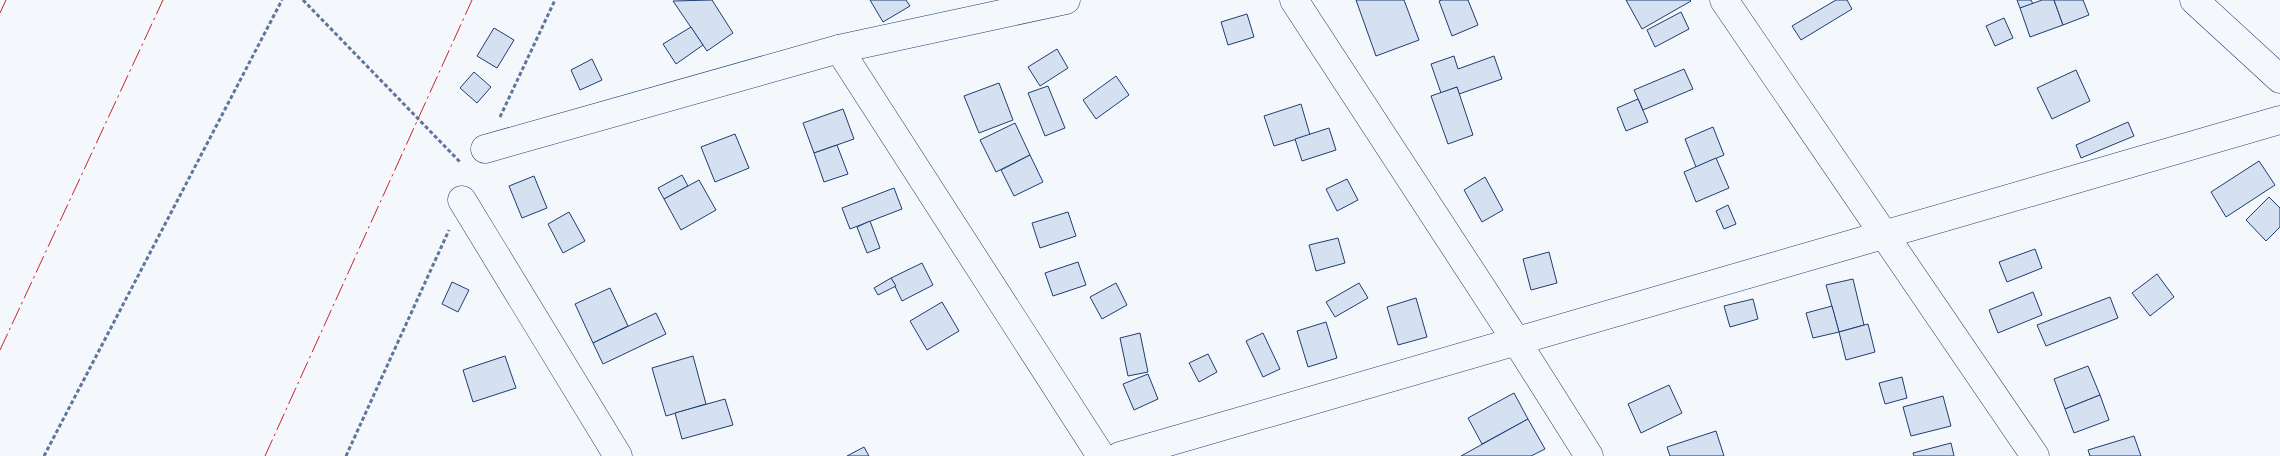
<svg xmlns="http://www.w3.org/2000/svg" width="2280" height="456" viewBox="0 0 2280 456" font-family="'Space Grotesk',sans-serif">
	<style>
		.building { fill: #d5e0f0; stroke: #1d3f73 }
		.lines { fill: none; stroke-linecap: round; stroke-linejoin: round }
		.minor-casing { stroke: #1d3f73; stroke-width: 29 }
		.path { stroke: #5e769c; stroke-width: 3; stroke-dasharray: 4 2.5; stroke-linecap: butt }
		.minor { stroke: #f4f7fb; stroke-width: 28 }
		.power { stroke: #c62828; stroke-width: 1; stroke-dasharray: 18 4 2.5 4; stroke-linecap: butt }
	</style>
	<rect width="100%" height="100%" fill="#f4f7fb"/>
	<g class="building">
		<path d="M 712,0 L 733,33 L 707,51 L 673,1 Z"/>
		<path d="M 870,0 L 906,0 L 910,6 L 883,22 Z"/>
		<path d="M 1356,0 L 1404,0 L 1419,40 L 1376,56 Z"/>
		<path d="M 1442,0 L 1468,0 L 1478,25 L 1452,36 L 1439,1 Z"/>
		<path d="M 1626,0 L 1690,0 L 1691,1 L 1642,29 Z"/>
		<path d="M 1836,0 L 1847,0 L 1852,9 L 1801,40 L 1792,26 Z"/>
		<path d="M 2017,0 L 2031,0 L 2033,4 L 2020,8 Z"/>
		<path d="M 2042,0 L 2054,0 L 2063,25 L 2030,37 L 2020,8 Z"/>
		<path d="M 2054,0 L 2083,0 L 2089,15 L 2063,25 Z"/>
		<path d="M 1681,12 L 1689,29 L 1655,47 L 1647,30 Z"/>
		<path d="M 1247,14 L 1254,37 L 1228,45 L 1221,22 Z"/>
		<path d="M 2004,18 L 2013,38 L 1995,46 L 1986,26 Z"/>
		<path d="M 691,27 L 703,45 L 676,64 L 663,44 Z"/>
		<path d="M 494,28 L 514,40 L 497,68 L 477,56 Z"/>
		<path d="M 1057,49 L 1068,68 L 1040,86 L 1028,67 Z"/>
		<path d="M 1454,56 L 1458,69 L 1494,56 L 1502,79 L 1459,94 L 1457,87 L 1441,93 L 1431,64 Z"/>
		<path d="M 592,59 L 602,80 L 580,90 L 571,70 Z"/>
		<path d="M 1684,69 L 1693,89 L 1643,110 L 1634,90 Z"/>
		<path d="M 2076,70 L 2090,101 L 2052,119 L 2037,88 Z"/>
		<path d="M 474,72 L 491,87 L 477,103 L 460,88 Z"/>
		<path d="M 1116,76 L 1129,95 L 1096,119 L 1083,100 Z"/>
		<path d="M 999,83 L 1013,120 L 979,133 L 964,96 Z"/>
		<path d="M 1048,86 L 1065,128 L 1045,136 L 1028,93 Z"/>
		<path d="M 1457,87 L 1473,135 L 1448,144 L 1431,96 Z"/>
		<path d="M 1638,99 L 1648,122 L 1626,131 L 1617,108 Z"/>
		<path d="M 1301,104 L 1310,135 L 1274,146 L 1264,116 Z"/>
		<path d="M 843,109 L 854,139 L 814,153 L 803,123 Z"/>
		<path d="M 2128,122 L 2134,136 L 2081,158 L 2076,145 Z"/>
		<path d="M 1015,123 L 1030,155 L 996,172 L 980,140 Z"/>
		<path d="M 1713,127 L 1724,155 L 1696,167 L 1685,139 Z"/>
		<path d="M 1329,128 L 1336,150 L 1302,161 L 1295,139 Z"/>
		<path d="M 735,134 L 749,168 L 715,182 L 701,147 Z"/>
		<path d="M 837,145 L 848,174 L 824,182 L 814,153 Z"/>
		<path d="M 1030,155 L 1043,182 L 1014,196 L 1001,170 Z"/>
		<path d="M 1716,158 L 1729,188 L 1696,202 L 1684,172 Z"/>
		<path d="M 2259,161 L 2275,185 L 2226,217 L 2211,192 Z"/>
		<path d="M 682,175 L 688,186 L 664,199 L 658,188 Z"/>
		<path d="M 534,176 L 547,208 L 522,218 L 509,186 Z"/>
		<path d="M 1485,177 L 1503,210 L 1482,222 L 1464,190 Z"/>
		<path d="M 1347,179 L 1358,200 L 1337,211 L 1326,189 Z"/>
		<path d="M 699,180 L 716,210 L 681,230 L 664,199 Z"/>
		<path d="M 894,188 L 902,209 L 850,229 L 842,208 Z"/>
		<path d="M 2269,197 L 2280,208 L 2280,227 L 2266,241 L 2246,220 Z"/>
		<path d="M 1728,205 L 1736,224 L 1724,229 L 1716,211 Z"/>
		<path d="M 569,212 L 585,241 L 563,253 L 548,224 Z"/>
		<path d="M 1068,212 L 1076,236 L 1040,248 L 1032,223 Z"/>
		<path d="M 870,221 L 880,248 L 867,253 L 857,227 Z"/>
		<path d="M 1338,238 L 1345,263 L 1316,271 L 1309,245 Z"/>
		<path d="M 2035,249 L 2042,268 L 2007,282 L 1999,262 Z"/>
		<path d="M 1549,252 L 1557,283 L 1531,290 L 1523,259 Z"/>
		<path d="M 1078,262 L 1086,285 L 1053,296 L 1045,273 Z"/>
		<path d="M 922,263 L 933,285 L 902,301 L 891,278 Z"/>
		<path d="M 2157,274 L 2174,297 L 2150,316 L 2132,293 Z"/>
		<path d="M 891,278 L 896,286 L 878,295 L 874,288 Z"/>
		<path d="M 1853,279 L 1864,325 L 1839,332 L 1826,285 Z"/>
		<path d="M 452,282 L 469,290 L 458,312 L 442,304 Z"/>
		<path d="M 1116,283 L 1127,305 L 1102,319 L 1090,297 Z"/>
		<path d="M 1359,283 L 1368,298 L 1335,317 L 1326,302 Z"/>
		<path d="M 610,288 L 628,326 L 593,343 L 575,304 Z"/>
		<path d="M 2033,292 L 2042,315 L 1998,333 L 1989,310 Z"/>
		<path d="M 2110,297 L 2118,318 L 2046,346 L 2037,325 Z"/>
		<path d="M 1416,298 L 1427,337 L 1398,345 L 1387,307 Z"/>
		<path d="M 1753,299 L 1758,319 L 1730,327 L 1724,306 Z"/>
		<path d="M 942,302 L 959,331 L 927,350 L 910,321 Z"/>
		<path d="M 1832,306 L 1839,332 L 1813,338 L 1806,313 Z"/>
		<path d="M 656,313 L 666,334 L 603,364 L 593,343 Z"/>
		<path d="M 1326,322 L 1337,358 L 1308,367 L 1297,331 Z"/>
		<path d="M 1868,324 L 1875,352 L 1846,360 L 1839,332 Z"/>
		<path d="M 1140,333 L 1148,372 L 1128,376 L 1120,338 Z"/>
		<path d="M 1263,333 L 1280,369 L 1263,377 L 1246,341 Z"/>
		<path d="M 1208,354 L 1217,372 L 1199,382 L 1189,363 Z"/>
		<path d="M 505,356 L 516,388 L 473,402 L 463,370 Z"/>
		<path d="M 693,356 L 706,404 L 666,416 L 652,368 Z"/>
		<path d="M 2088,366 L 2100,395 L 2065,409 L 2054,379 Z"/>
		<path d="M 1148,374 L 1158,399 L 1134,410 L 1123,384 Z"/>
		<path d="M 1902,377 L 1907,398 L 1885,404 L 1879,383 Z"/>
		<path d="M 1669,385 L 1682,413 L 1641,433 L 1628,404 Z"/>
		<path d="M 1514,393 L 1528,419 L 1482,444 L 1468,418 Z"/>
		<path d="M 2100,395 L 2109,420 L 2074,433 L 2065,409 Z"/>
		<path d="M 1943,396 L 1951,426 L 1911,436 L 1903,407 Z"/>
		<path d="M 725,399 L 733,425 L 682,439 L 675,413 Z"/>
		<path d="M 1528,419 L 1545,449 L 1531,456 L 1461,456 Z"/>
		<path d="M 1716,431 L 1724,456 L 1670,456 L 1667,447 Z"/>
		<path d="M 2134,436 L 2141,456 L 2090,456 L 2088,450 Z"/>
		<path d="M 1951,443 L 1954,456 L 1914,456 L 1913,453 Z"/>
		<path d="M 864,447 L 869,456 L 847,456 Z"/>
	</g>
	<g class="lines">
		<defs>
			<g id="minor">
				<path d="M 1294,0 L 1517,342 L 1589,456"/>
				<path d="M 1724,0 L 2035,456"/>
				<path d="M 2194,0 L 2280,79"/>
				<path d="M 839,49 L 1101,456"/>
				<path d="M 485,149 L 839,49 L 1066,0"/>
				<path d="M 462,200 L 618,456"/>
				<path d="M 1120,456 L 2280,120"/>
			</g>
		</defs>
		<use href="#minor" class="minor-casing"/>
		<g class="path">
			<path d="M 303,0 L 460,162"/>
			<path d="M 500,117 L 555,0"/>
			<path d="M 44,456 L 282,0"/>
			<path d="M 346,456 L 449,230"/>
		</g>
		<use href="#minor" class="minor"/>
		<g class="power">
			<path d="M 0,13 L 6,0"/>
			<path d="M 0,350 L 163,0"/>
			<path d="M 265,456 L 472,0"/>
		</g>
	</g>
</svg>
